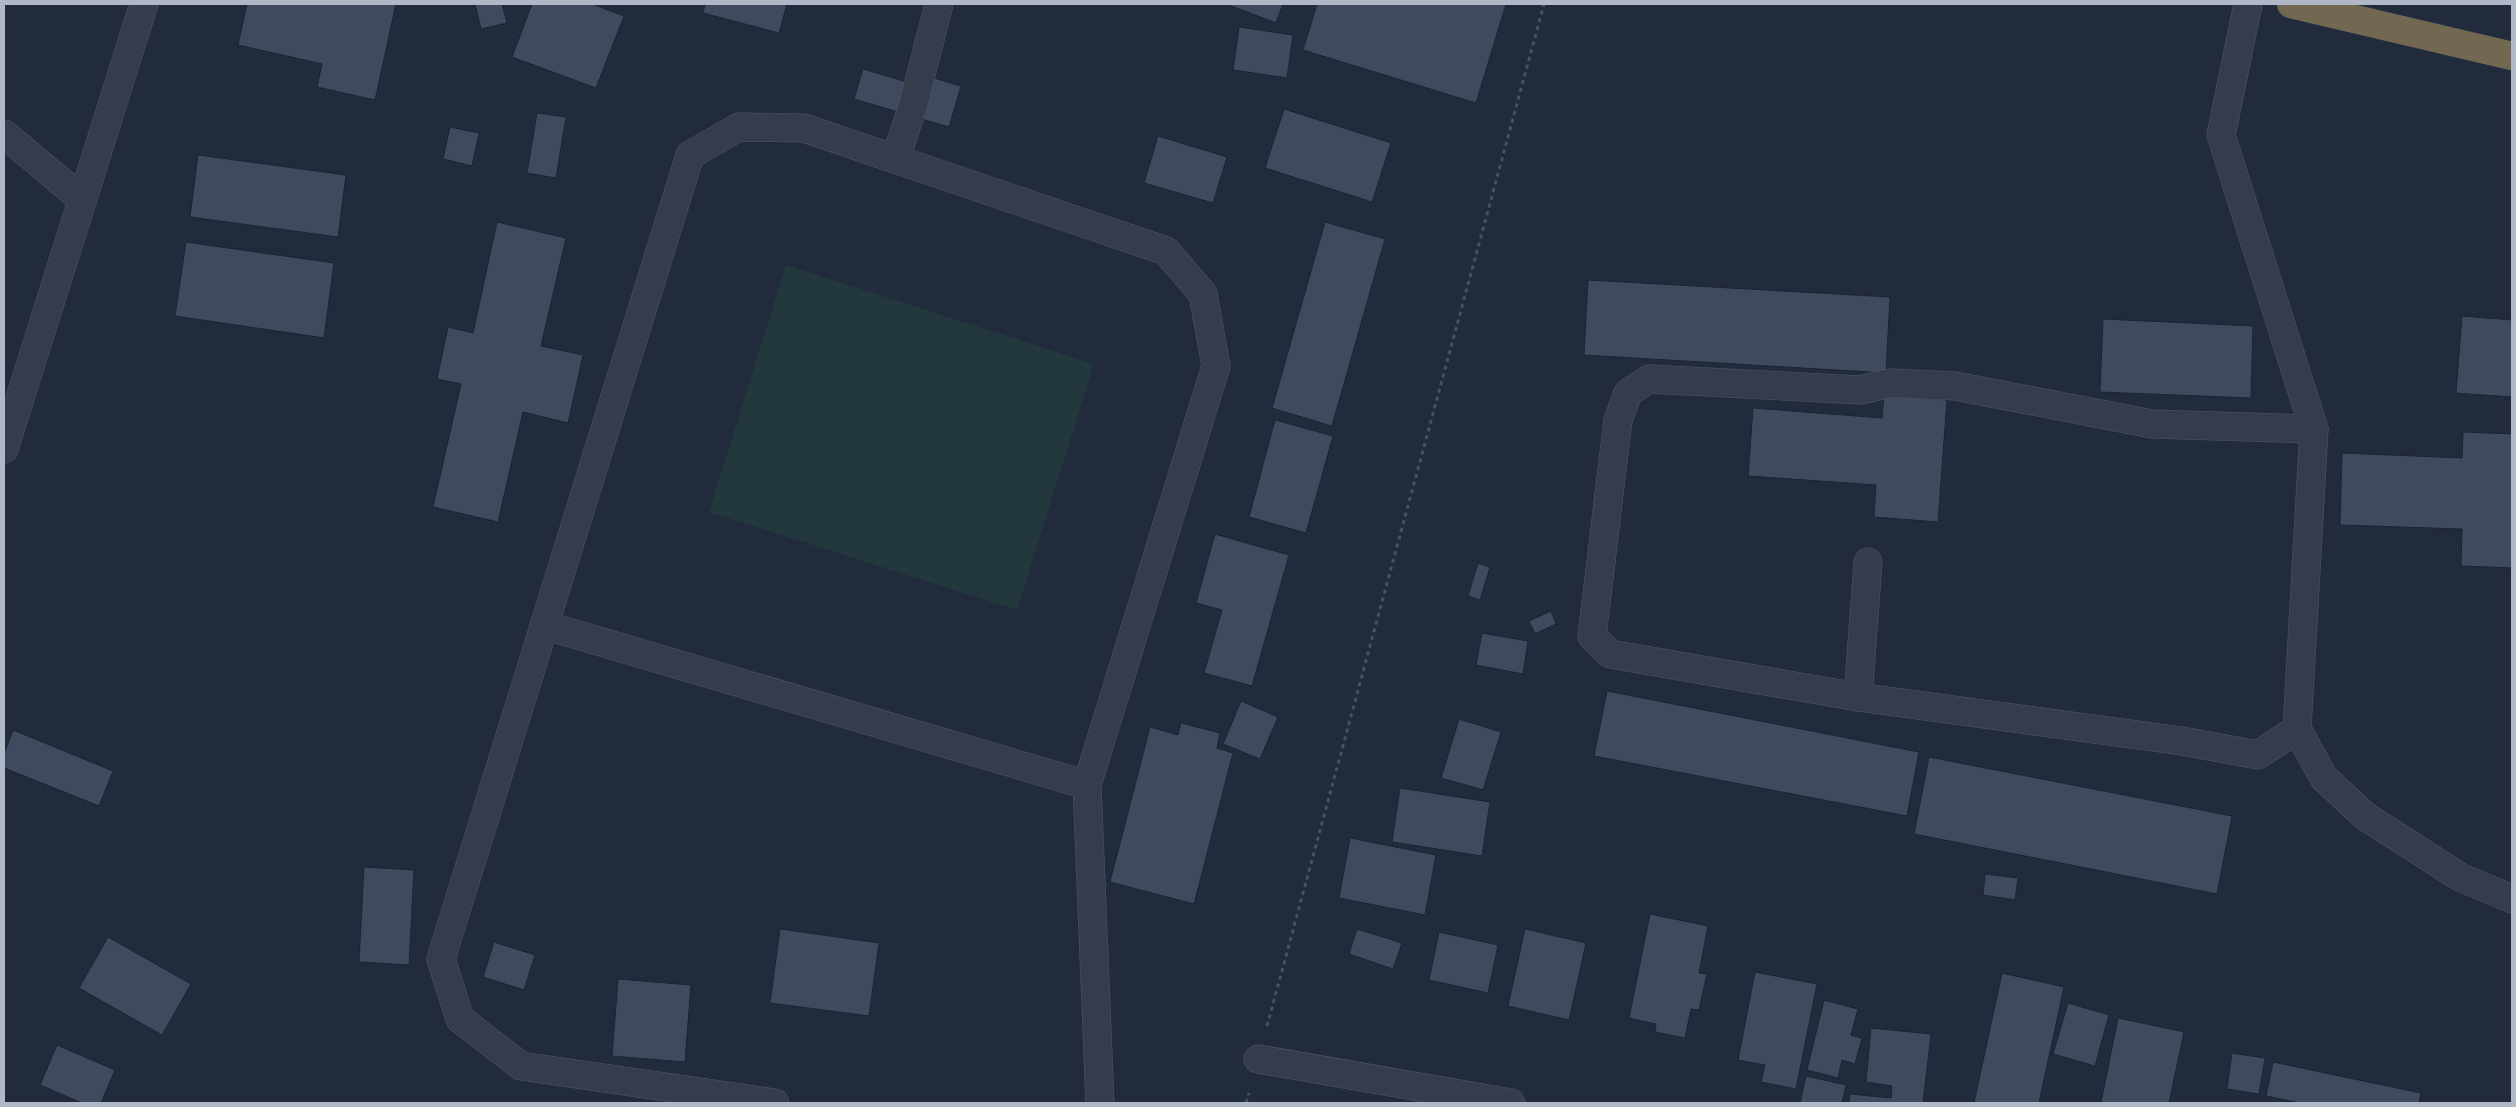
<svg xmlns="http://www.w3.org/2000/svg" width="2516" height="1107" viewBox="0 0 2516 1107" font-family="Rubik,sans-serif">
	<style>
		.green { fill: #23383d }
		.building { fill: #404a5e; stroke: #1c2433 }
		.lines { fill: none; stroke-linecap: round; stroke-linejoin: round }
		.minor-casing { stroke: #505867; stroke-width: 29 }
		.highway-casing { stroke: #404857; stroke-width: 29 }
		.path { stroke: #41555a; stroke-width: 3; stroke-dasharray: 4 4; stroke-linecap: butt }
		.minor { stroke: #353d4c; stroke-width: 28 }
		.highway { stroke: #726851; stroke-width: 28 }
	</style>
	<rect width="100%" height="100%" fill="#212b3c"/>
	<path class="green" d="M 786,265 L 1094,364 L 1017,610 L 709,512 Z"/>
	<g class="building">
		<path d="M 247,4 L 396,4 L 375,100 L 317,87 L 322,64 L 238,45 Z"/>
		<path d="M 475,4 L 502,4 L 507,23 L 481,29 Z"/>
		<path d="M 532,4 L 592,4 L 624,16 L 596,88 L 512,57 Z"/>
		<path d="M 705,4 L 787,4 L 779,33 L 703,13 Z"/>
		<path d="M 1226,4 L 1283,4 L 1276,23 Z"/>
		<path d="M 1317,4 L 1506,4 L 1476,103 L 1303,50 Z"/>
		<path d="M 1239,27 L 1293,35 L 1287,78 L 1233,70 Z"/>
		<path d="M 863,69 L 914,84 L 917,73 L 961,86 L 949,127 L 854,99 Z"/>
		<path d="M 1284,109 L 1391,143 L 1372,202 L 1265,168 Z"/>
		<path d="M 537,113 L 566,117 L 556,178 L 527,173 Z"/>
		<path d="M 450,127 L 479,133 L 472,166 L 443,159 Z"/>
		<path d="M 1158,136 L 1227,157 L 1213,203 L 1144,183 Z"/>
		<path d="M 198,155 L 346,175 L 338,237 L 190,217 Z"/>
		<path d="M 497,222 L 566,238 L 541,346 L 583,355 L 568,423 L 523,412 L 498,522 L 433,507 L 461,384 L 437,379 L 448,327 L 473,333 Z"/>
		<path d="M 1325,222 L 1385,239 L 1332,426 L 1272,408 Z"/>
		<path d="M 186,242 L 334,263 L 324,338 L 175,316 Z"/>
		<path d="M 1588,280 L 1890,297 L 1886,373 L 1584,355 Z"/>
		<path d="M 2462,316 L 2512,320 L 2512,397 L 2456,393 Z"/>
		<path d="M 2103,319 L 2253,326 L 2251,398 L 2100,392 Z"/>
		<path d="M 1884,395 L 1947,400 L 1938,522 L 1874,517 L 1876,485 L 1748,476 L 1753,408 L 1882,418 Z"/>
		<path d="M 1275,420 L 1333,436 L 1306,533 L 1249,517 Z"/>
		<path d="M 2463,432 L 2512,434 L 2512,568 L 2461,566 L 2462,529 L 2340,525 L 2342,453 L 2462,458 Z"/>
		<path d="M 1215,534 L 1289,555 L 1252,686 L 1204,673 L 1222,610 L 1196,603 Z"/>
		<path d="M 1478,563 L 1490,567 L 1480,600 L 1468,596 Z"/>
		<path d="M 1551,611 L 1556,624 L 1535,634 L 1529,621 Z"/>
		<path d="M 1482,633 L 1528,641 L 1523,674 L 1476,665 Z"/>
		<path d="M 1607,691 L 1919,752 L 1907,816 L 1594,756 Z"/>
		<path d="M 1241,701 L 1278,717 L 1260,759 L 1223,744 Z"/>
		<path d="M 1459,719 L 1501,732 L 1483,790 L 1441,778 Z"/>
		<path d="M 1181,723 L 1220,733 L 1217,748 L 1233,753 L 1194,904 L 1110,882 L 1150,727 L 1178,735 Z"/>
		<path d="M 13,730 L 113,771 L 99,806 L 4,768 L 4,754 Z"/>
		<path d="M 1929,757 L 2232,816 L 2217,894 L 1914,834 Z"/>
		<path d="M 1400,788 L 1490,802 L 1482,856 L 1392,842 Z"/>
		<path d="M 1350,838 L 1436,855 L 1425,915 L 1339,898 Z"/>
		<path d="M 364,867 L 414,870 L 409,965 L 359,962 Z"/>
		<path d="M 1985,874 L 2018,878 L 2015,900 L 1983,895 Z"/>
		<path d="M 1650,914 L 1708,926 L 1699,973 L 1707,974 L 1699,1010 L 1691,1009 L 1685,1038 L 1655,1032 L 1656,1024 L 1629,1018 Z"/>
		<path d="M 780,929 L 879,943 L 869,1016 L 770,1003 Z"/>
		<path d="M 1357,929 L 1402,943 L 1393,969 L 1349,954 Z"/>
		<path d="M 1525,929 L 1586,943 L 1569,1020 L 1508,1006 Z"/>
		<path d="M 1439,932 L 1498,945 L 1488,993 L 1429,980 Z"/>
		<path d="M 108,937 L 191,984 L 162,1035 L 79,988 Z"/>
		<path d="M 494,942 L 535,955 L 524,990 L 483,977 Z"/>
		<path d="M 1755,972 L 1817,984 L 1796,1089 L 1761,1082 L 1765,1065 L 1738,1060 Z"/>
		<path d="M 2002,973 L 2064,987 L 2039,1103 L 1974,1103 Z"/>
		<path d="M 618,979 L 691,985 L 685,1062 L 612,1056 Z"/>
		<path d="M 1824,1000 L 1858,1009 L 1851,1035 L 1862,1038 L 1855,1064 L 1842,1060 L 1838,1078 L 1807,1070 Z"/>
		<path d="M 2068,1003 L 2109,1015 L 2095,1066 L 2053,1054 Z"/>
		<path d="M 2118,1018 L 2184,1032 L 2169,1103 L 2101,1103 Z"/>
		<path d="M 1871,1028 L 1931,1034 L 1923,1103 L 1849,1103 L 1850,1094 L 1891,1098 L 1892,1086 L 1866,1082 Z"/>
		<path d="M 57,1045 L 115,1070 L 101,1103 L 82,1103 L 40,1085 Z"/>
		<path d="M 2232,1053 L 2265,1058 L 2259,1094 L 2227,1089 Z"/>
		<path d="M 2273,1062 L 2421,1093 L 2419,1103 L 2300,1103 L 2266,1096 Z"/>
		<path d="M 1806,1076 L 1846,1085 L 1842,1103 L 1800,1103 Z"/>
	</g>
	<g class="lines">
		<defs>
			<g id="minor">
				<path d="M 2248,4 L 2221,135 L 2314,429 L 2297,729 L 2324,778 L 2365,816 L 2460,877 L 2512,899"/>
				<path d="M 4,134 L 82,199"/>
				<path d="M 896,158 L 914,102 L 939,4"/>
				<path d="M 4,449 L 144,4"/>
				<path d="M 544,625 L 1087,785"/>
				<path d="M 1858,697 L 1868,562"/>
				<path d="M 2297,729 L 2258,755 L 2182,741 L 1858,697 L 1610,654 L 1592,636 L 1618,420 L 1628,393 L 1649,379 L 1860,390 L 1891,383 L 1955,386 L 2152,424 L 2314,429"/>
				<path d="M 1258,1059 L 1511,1103"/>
				<path d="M 775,1103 L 521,1066 L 460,1019 L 441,959 L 690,155 L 739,127 L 804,128 L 1166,251 L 1203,294 L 1216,366 L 1087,785 L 1100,1103"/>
			</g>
			<path id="highway" d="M 2291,4 L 2512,56"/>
		</defs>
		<use href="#minor" class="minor-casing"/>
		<use href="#highway" class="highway-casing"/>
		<g class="path">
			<path d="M 1267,1026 L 1544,4"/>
			<path d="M 1246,1103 L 1249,1093"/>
		</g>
		<use href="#minor" class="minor"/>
		<use href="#highway" class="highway"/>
	</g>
	<rect width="2516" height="1107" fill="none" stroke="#b0b8c8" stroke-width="10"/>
</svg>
